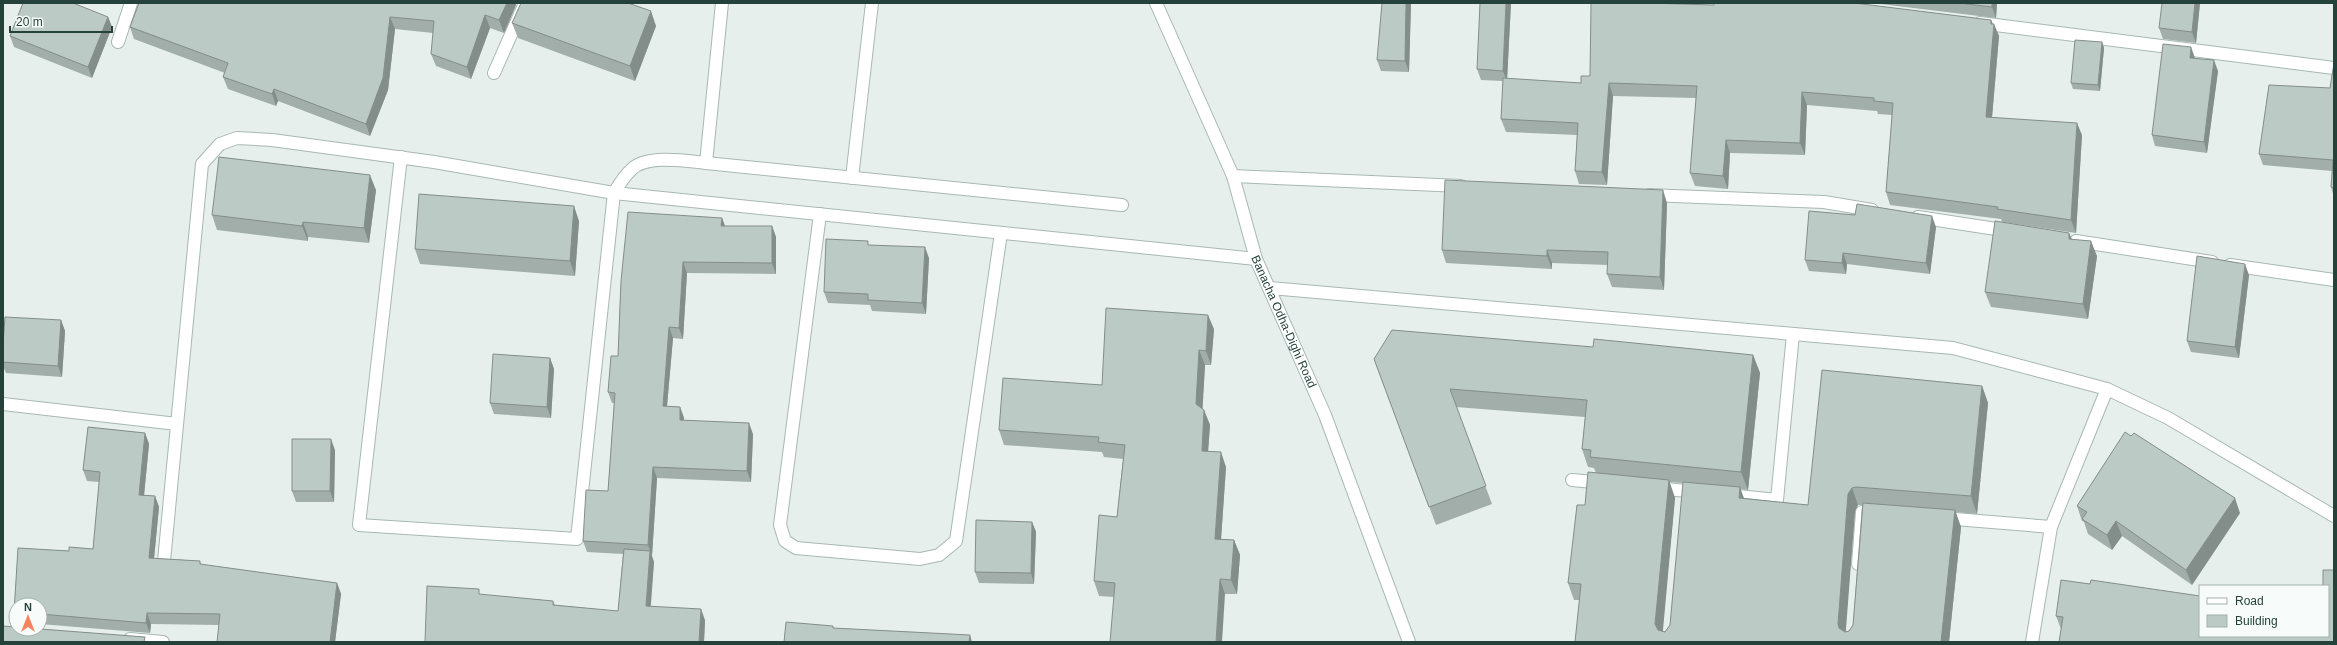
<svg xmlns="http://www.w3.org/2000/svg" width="2337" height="645" viewBox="0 0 2337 645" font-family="Helvetica,sans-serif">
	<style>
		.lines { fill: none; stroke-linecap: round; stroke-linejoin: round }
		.minor-casing { stroke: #a8b8b2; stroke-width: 14 }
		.minor { stroke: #fff; stroke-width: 12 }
		.wall { fill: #a1aea9; fill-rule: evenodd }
		.shaded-wall { fill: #838d89 }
		.building { fill: #bbcac4; stroke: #838d89 }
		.labels { text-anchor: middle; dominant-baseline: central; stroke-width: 3.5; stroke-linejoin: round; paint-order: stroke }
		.street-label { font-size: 12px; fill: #24423a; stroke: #f7fbf9 }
	</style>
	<rect width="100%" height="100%" fill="#e6efeb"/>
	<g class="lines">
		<defs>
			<g id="minor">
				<path id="s1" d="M 1156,3 L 1233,176 L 1256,259 L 1325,415 L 1409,642"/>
				<path d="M 1980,23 L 2334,68"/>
				<path d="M 118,42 L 131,3"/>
				<path d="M 494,73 L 525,3"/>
				<path d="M 401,157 L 359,525 L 577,539 L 614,193 C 619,185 624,176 631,170 C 646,154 686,161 706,163 L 1122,205"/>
				<path d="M 706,163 L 722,3"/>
				<path d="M 1233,176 L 1461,186"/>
				<path d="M 852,178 L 872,3"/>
				<path d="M 1649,195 L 1824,202 L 1872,210"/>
				<path d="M 820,214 L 780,525 L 785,541 L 796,548 L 920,559 L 939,555 L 956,541 L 1001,233"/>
				<path d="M 1918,217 L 2009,231"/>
				<path d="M 2076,241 L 2212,262"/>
				<path d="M 2230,265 L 2334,280"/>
				<path d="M 1270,288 L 1953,348 L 2107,389 L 2168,418 L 2334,516"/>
				<path d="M 3,404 L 177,424"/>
				<path d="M 1572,480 L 1604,483"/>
				<path d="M 1656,488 L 1697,492"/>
				<path d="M 1728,495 L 1777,500 L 1793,334"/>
				<path d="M 1943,518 L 2051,527"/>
				<path d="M 164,561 L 202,164 L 220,144 L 237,138 L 272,140 L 434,162 L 614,193 L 1256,259"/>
				<path d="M 1858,564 L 1862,512 L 1877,513"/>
				<path d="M 130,639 L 163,642"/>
				<path d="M 2032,642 L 2051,527 L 2107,389"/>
			</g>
		</defs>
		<use href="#minor" class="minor-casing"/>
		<use href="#minor" class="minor"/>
	</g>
	<g class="wall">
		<path d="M 1411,3 L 1409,72 L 1381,71 L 1377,60 Z"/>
		<path d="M 1511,3 L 1507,79 L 1581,83 L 1590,76 L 1714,5 L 1991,20 L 1999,36 L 1992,117 L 2082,135 L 2076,233 L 2002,222 L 2001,219 L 1890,205 L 1886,192 L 1892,115 L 1878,114 L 1877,111 L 1807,105 L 1805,155 L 1730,153 L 1728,189 L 1695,186 L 1690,173 L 1696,98 L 1613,96 L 1607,185 L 1579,184 L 1575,171 L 1577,135 L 1506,132 L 1501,119 L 1503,81 L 1481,80 L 1477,69 Z"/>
		<path d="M 1872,3 L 1997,3 L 1996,18 Z"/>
		<path d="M 2200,3 L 2196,43 L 2163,39 L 2159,28 Z"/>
		<path d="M 516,5 L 504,33 L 490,28 L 471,79 L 436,66 L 431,54 L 433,33 L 395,29 L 388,90 L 370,136 L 278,101 L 276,106 L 228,89 L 223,77 L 225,73 L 134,39 L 130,27 Z"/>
		<path d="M 108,17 L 112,27 L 92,78 L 14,47 L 10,36 Z"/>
		<path d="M 512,23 L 656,26 L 635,81 L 518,38 Z"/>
		<path d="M 2102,42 L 2104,48 L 2100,91 L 2073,89 L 2071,83 Z"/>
		<path d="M 2195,58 L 2218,71 L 2207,153 L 2155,146 L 2152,135 Z"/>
		<path d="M 2334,63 L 2334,197 L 2331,187 L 2332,171 L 2263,165 L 2259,154 L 2330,88 Z"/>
		<path d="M 376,190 L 369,243 L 308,237 L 308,241 L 217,230 L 212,215 Z"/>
		<path d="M 1667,203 L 1664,290 L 1612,287 L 1607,274 L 1608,265 L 1552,263 L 1552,269 L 1446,263 L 1442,250 Z"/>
		<path d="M 1855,215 L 1936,227 L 1930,274 L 1847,264 L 1846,274 L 1809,271 L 1805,260 Z"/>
		<path d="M 722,218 L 725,226 L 772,226 L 776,237 L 776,274 L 687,273 L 683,339 L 673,338 L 667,406 L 680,407 L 684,418 L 684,420 L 753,434 L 751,482 L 657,478 L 652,556 L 654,562 L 650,606 L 705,620 L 704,642 L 425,642 L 481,595 L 553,601 L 555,605 L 618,611 L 623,554 L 587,552 L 583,541 L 608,491 L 614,403 L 612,403 L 608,392 L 618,356 L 621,281 Z"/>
		<path d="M 579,221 L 575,276 L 420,264 L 415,249 Z"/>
		<path d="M 2069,233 L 2072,239 L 2097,256 L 2088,319 L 1991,307 L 1985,292 Z"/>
		<path d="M 869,245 L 929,258 L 926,314 L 872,311 L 870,305 L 828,303 L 824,292 Z"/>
		<path d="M 2249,275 L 2239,358 L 2191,352 L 2187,341 Z"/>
		<path d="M 61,320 L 65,331 L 62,377 L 6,373 L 3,366 L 3,344 Z"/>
		<path d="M 1214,329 L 1211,365 L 1205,365 L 1202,409 L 1204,410 L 1210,425 L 1208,451 L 1226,467 L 1221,539 L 1234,540 L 1240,555 L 1237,594 L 1225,594 L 1114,597 L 1099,596 L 1094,581 L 1117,517 L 1123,459 L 1104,457 L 1102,452 L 1004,445 L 999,430 L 1102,385 Z"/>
		<path d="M 1593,347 L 1753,355 L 1760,373 L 1748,490 L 1740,489 L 1744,498 L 1808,505 L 1982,386 L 1988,403 L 1977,514 L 1955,512 L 1961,527 L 1949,642 L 1575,642 L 1580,600 L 1574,600 L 1568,583 L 1585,505 L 1596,473 L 1594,468 L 1588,467 L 1582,449 L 1585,417 L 1456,407 L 1492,504 L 1436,525 L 1374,359 ZM 1669,482 L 1683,483 L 1670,625 L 1665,632 L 1662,631 L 1675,498 ZM 1858,505 L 1862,505 L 1853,625 L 1849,631 L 1845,632 L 1855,511 Z"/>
		<path d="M 550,358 L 554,369 L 551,418 L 494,414 L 490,403 Z"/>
		<path d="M 88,427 L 145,433 L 149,444 L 144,495 L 155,496 L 159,507 L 154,558 L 200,561 L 201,565 L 337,583 L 341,594 L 335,642 L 217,642 L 219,625 L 151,624 L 150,633 L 40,624 L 40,605 L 16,605 L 16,616 L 14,612 L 18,548 L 69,551 L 69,547 L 93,549 L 99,482 L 87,481 L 83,470 Z"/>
		<path d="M 335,450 L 334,502 L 296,502 L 292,491 Z"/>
		<path d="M 2077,506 L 2240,513 L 2192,585 L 2122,536 L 2112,550 L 2088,534 L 2084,522 L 2082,521 Z"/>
		<path d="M 1032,522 L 1036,532 L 1034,584 L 979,583 L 975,572 Z"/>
		<path d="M 2056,616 L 2328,636 L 2334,642 L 2061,629 Z"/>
	</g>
	<g class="shaded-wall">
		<path d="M 507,3 L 516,3 L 516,5 L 504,33 L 499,20 Z"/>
		<path d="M 1406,3 L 1411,3 L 1409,72 L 1405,61 Z"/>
		<path d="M 1506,3 L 1511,3 L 1507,81 L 1503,71 Z"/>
		<path d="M 1992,3 L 1997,3 L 1996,18 L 1992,7 Z"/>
		<path d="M 2195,3 L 2200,3 L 2196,43 L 2192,32 Z"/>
		<path d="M 651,11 L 656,26 L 635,81 L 630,66 Z"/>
		<path d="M 485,15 L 490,28 L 471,79 L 467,67 Z"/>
		<path d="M 108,17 L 112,27 L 92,78 L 88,67 Z"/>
		<path d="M 390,17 L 395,29 L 388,90 L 370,136 L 366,124 Z"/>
		<path d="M 1991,20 L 1994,28 L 1994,24 L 1999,36 L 1991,129 L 1986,117 Z"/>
		<path d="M 2102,42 L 2104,48 L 2100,91 L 2098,85 Z"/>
		<path d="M 2191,47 L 2195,58 L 2190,58 Z"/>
		<path d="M 2214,60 L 2218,71 L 2207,153 L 2204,142 Z"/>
		<path d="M 1609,83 L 1613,96 L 1607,185 L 1602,172 Z"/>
		<path d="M 274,89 L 278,101 L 276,106 L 272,94 Z"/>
		<path d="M 1802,92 L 1807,105 L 1805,155 L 1800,143 Z"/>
		<path d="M 2077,123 L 2082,135 L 2076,233 L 2071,220 Z"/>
		<path d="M 1726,140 L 1730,153 L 1728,189 L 1723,176 Z"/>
		<path d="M 370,175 L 376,190 L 369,243 L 364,228 Z"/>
		<path d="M 1663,190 L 1667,203 L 1664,290 L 1660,277 Z"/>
		<path d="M 574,206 L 579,221 L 575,276 L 570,261 Z"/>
		<path d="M 1932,216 L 1936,227 L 1930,274 L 1926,263 Z"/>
		<path d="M 722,218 L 726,229 L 721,226 Z"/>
		<path d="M 303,222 L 308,237 L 308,241 L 302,226 Z"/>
		<path d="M 772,226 L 776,237 L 776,274 L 772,263 Z"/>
		<path d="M 2069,233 L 2075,248 L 2069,239 Z"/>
		<path d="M 2091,241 L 2097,256 L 2088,319 L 2083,304 Z"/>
		<path d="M 925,247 L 929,258 L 926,314 L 922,303 Z"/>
		<path d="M 1547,250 L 1552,263 L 1552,269 L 1547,256 Z"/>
		<path d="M 1843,253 L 1847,264 L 1846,274 L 1842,263 Z"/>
		<path d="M 683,262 L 687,273 L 683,339 L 679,328 Z"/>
		<path d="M 2245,264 L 2249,275 L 2239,358 L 2235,347 Z"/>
		<path d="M 1208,315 L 1214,329 L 1211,365 L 1206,351 Z"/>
		<path d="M 61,320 L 65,331 L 62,377 L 58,366 Z"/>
		<path d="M 669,327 L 673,338 L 666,417 L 663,406 Z"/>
		<path d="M 1199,350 L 1205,365 L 1202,419 L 1196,404 Z"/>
		<path d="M 1753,355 L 1760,373 L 1748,490 L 1741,472 Z"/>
		<path d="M 550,358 L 554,369 L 551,418 L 547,407 Z"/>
		<path d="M 1982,386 L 1988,403 L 1977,514 L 1971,496 Z"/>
		<path d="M 680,407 L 684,418 L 683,430 L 680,420 Z"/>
		<path d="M 1204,410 L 1210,425 L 1207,466 L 1202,451 Z"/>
		<path d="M 749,423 L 753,434 L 751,482 L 747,471 Z"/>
		<path d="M 145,433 L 149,444 L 143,506 L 139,495 Z"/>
		<path d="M 331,439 L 335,450 L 334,502 L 330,491 Z"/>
		<path d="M 1221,452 L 1226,467 L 1220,554 L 1215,539 Z"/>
		<path d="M 653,467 L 657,478 L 652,556 L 648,545 Z"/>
		<path d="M 1669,480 L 1675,498 L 1662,641 L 1655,624 Z"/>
		<path d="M 1740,487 L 1746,505 L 1739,498 Z"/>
		<path d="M 1852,488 L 1858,505 L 1855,511 L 1845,642 L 1839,628 L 1838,624 L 1848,494 Z"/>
		<path d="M 155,496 L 159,507 L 153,569 L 149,558 Z"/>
		<path d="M 2235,498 L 2240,513 L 2192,585 L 2186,570 Z"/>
		<path d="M 1955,510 L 1961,527 L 1949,642 L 1941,642 Z"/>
		<path d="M 2116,521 L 2122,536 L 2112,550 L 2107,535 Z"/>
		<path d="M 1032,522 L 1036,532 L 1034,584 L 1031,573 Z"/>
		<path d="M 1234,540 L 1240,555 L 1237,594 L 1231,580 Z"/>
		<path d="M 650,551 L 654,562 L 650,617 L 646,606 Z"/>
		<path d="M 1220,579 L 1225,594 L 1222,642 L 1216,642 Z"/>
		<path d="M 337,583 L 341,594 L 335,642 L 330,642 Z"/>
		<path d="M 701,609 L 705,620 L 704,642 L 699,642 Z"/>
		<path d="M 147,613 L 151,624 L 150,633 L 146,623 Z"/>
		<path d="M 970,635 L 972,642 L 969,642 Z"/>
	</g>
	<g class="building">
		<path d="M 23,3 L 73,3 L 108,17 L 88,67 L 10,36 Z"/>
		<path d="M 139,3 L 507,3 L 499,20 L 485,15 L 467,67 L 431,54 L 434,21 L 390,17 L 383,78 L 366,124 L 274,89 L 272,94 L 223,77 L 228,63 L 130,27 Z"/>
		<path d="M 521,3 L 628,3 L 651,11 L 630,66 L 512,23 Z"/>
		<path d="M 1382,3 L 1406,3 L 1405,61 L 1377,60 Z"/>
		<path d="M 1480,3 L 1506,3 L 1503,71 L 1477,69 Z"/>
		<path d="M 1591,3 L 1648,3 L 1714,5 L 1714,3 L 1854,3 L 1991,20 L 1991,24 L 1994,24 L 1986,117 L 2077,123 L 2071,220 L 1997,209 L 1998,207 L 1886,192 L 1893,103 L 1874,101 L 1874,98 L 1802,92 L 1800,143 L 1726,140 L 1723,176 L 1690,173 L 1697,86 L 1609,83 L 1602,172 L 1575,171 L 1578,123 L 1501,119 L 1503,78 L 1581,83 L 1581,76 L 1590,76 Z"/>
		<path d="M 1959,3 L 1992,3 L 1992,7 Z"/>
		<path d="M 2162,3 L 2195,3 L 2192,32 L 2159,28 Z"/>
		<path d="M 2075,40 L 2102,42 L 2098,85 L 2071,83 Z"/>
		<path d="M 2163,44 L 2191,47 L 2190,58 L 2214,60 L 2204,142 L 2152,135 Z"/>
		<path d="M 2334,63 L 2334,188 L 2331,187 L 2333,160 L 2259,154 L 2269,85 L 2330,88 Z"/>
		<path d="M 219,157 L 370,175 L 364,228 L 303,222 L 302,226 L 212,215 Z"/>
		<path d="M 1445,180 L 1663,190 L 1660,277 L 1607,274 L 1608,252 L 1547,250 L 1547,256 L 1442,250 Z"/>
		<path d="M 419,194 L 574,206 L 570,261 L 415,249 Z"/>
		<path d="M 1857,204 L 1932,216 L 1926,263 L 1843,253 L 1842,263 L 1805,260 L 1809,211 L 1855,215 Z"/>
		<path d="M 628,212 L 722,218 L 721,226 L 772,226 L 772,263 L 683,262 L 679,328 L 669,327 L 663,406 L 680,407 L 680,420 L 749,423 L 747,471 L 653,467 L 648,545 L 583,541 L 586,490 L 608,491 L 615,393 L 608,392 L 611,356 L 618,356 L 621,281 Z"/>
		<path d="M 1995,221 L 2069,233 L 2069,239 L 2091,241 L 2083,304 L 1985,292 Z"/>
		<path d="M 826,239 L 868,241 L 868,245 L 925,247 L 922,303 L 868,300 L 868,294 L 824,292 Z"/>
		<path d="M 2197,256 L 2245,264 L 2235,347 L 2187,341 Z"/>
		<path d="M 1106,308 L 1208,315 L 1206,351 L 1199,350 L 1196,404 L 1204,410 L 1202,451 L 1221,452 L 1215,539 L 1234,540 L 1231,580 L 1220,579 L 1216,642 L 1110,642 L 1115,583 L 1094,581 L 1099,515 L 1117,517 L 1125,445 L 1098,442 L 1099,437 L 999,430 L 1003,378 L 1102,385 Z"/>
		<path d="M 5,317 L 61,320 L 58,366 L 3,362 L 3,344 Z"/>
		<path d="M 1392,330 L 1593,347 L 1594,339 L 1753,355 L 1741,472 L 1590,457 L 1591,450 L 1582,449 L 1587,400 L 1450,389 L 1486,486 L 1429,507 L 1374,359 Z"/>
		<path d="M 493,354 L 550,358 L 547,407 L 490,403 Z"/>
		<path d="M 1822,370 L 1982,386 L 1971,496 L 1856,487 L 1852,488 L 1848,494 L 1838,624 L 1839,628 L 1845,632 L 1849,631 L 1853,625 L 1863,503 L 1955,510 L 1941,642 L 1575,642 L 1581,584 L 1568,583 L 1577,505 L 1585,505 L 1588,472 L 1669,480 L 1655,624 L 1658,630 L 1665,632 L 1670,625 L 1683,482 L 1740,487 L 1739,498 L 1808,505 Z"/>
		<path d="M 88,427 L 145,433 L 139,495 L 155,496 L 149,558 L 200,561 L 200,564 L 337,583 L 330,642 L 217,642 L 220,614 L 147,613 L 146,623 L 40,614 L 40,605 L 16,605 L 16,612 L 14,612 L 18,548 L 69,551 L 69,547 L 93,549 L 100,472 L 83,470 Z"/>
		<path d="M 2125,432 L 2131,436 L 2134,433 L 2235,498 L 2186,570 L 2116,521 L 2107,535 L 2082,519 L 2087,512 L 2077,506 Z"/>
		<path d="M 292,439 L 331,439 L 330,491 L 292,491 Z"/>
		<path d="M 976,520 L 1032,522 L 1031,573 L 975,572 Z"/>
		<path d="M 624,549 L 650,551 L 646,606 L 701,609 L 699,642 L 425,642 L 427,586 L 479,589 L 479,594 L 553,601 L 553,605 L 618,611 Z"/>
		<path d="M 2323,570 L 2334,570 L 2334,642 L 2059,642 L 2063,617 L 2056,616 L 2061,580 L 2090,584 L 2091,580 L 2200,596 L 2200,636 L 2328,636 L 2328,586 L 2323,586 Z"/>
		<path d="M 786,622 L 833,626 L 833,628 L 970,635 L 969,642 L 971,642 L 784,642 Z"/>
		<path d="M 3,626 L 16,627 L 16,629 L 40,629 L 145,637 L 144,642 L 3,642 Z"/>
	</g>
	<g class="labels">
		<g class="street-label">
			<text stroke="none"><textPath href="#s1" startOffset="344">Banacha Odha-Dighi Road</textPath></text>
		</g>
	</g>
	<rect width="2337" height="645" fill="none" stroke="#24423a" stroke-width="8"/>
	<rect x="2199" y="585" width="130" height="52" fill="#f7fbf9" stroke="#a3b1ad"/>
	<rect x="2207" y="598" width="20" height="6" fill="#ffffff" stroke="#a3b1ad"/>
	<text x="2235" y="605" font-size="12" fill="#24423a">Road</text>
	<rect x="2207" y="615" width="20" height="12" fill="#bbcac4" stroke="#a3b1ad"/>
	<text x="2235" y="625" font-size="12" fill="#24423a">Building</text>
	<g transform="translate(28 617)"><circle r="19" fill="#f7fbf9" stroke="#a3b1ad"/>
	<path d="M0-3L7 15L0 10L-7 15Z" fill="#f4845f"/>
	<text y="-6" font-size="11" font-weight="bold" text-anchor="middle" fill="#24423a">N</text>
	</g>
	<path d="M10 26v6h102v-6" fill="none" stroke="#24423a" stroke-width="2"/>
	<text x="16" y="26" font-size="12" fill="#24423a" stroke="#f7fbf9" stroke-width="3" paint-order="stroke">20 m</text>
</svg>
